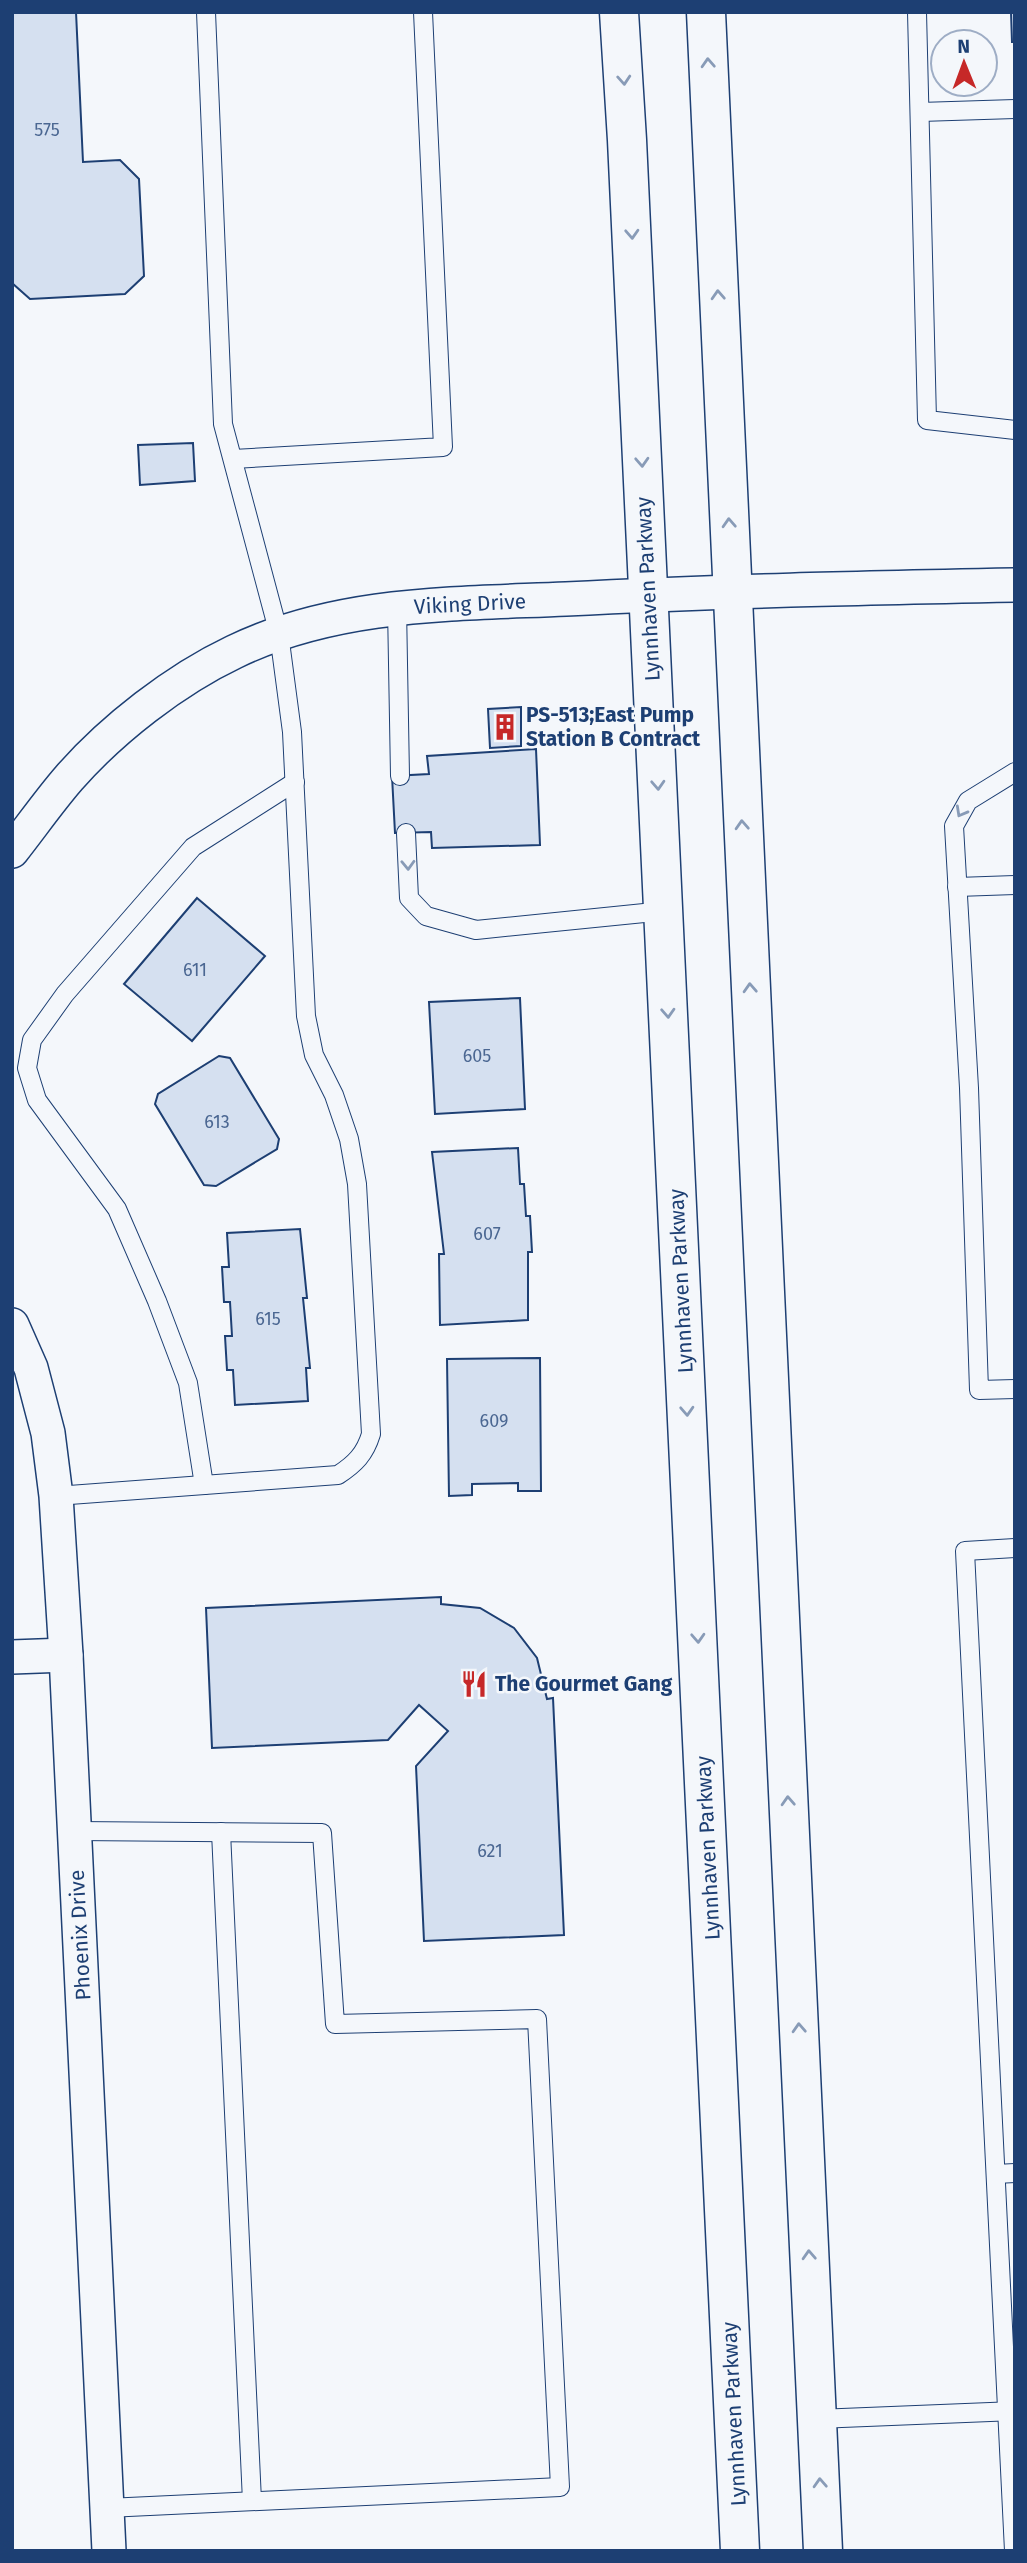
<svg xmlns="http://www.w3.org/2000/svg" width="1027" height="2563" viewBox="0 0 1027 2563" font-family="'Fira Sans',sans-serif">
	<style>
		.building { fill: #d5e0f0; stroke: #1d3f73; stroke-width: 2 }
		.lines { fill: none; stroke-linecap: round; stroke-linejoin: round }
		.service-casing { stroke: #1d3f73; stroke-width: 20 }
		.minor-casing { stroke: #1d3f73; stroke-width: 36 }
		.secondary-casing { stroke: #1d3f73; stroke-width: 41 }
		.service { stroke: #f4f7fb; stroke-width: 18 }
		.minor { stroke: #f4f7fb; stroke-width: 33 }
		.secondary { stroke: #f4f7fb; stroke-width: 38 }
		.oneway { stroke: #889bb7 }
		.labels { text-anchor: middle; dominant-baseline: central; stroke-width: 5; stroke-linejoin: round; paint-order: stroke }
		.number-label { font-size: 18px; fill: #4b6792 }
		.street-label { font-size: 21px; fill: #1d3f73; stroke: #f4f7fb }
		.poi-label { font-size: 21px; font-weight: bold; fill: #1d3f73; stroke: #f4f7fb; text-anchor: start }
	</style>
	<rect width="100%" height="100%" fill="#f4f7fb"/>
	<g class="building">
		<path d="M 12,12 L 76,12 L 83,162 L 120,160 L 139,179 L 144,276 L 125,294 L 30,299 L 12,283 Z"/>
		<path d="M 1011,12 L 1015,12 L 1015,42 L 1012,42 Z"/>
		<path d="M 193,443 L 195,481 L 140,485 L 138,445 Z"/>
		<path d="M 521,707 L 521,746 L 490,748 L 488,709 Z"/>
		<path d="M 536,749 L 540,845 L 432,848 L 431,832 L 395,833 L 392,776 L 429,774 L 427,756 Z"/>
		<path d="M 197,898 L 265,956 L 192,1041 L 124,984 Z"/>
		<path d="M 520,998 L 525,1109 L 435,1114 L 429,1002 Z"/>
		<path d="M 219,1056 L 230,1058 L 279,1139 L 277,1149 L 216,1186 L 204,1185 L 155,1104 L 158,1094 Z"/>
		<path d="M 518,1148 L 520,1184 L 524,1184 L 526,1216 L 530,1216 L 532,1252 L 528,1252 L 528,1320 L 440,1325 L 439,1254 L 444,1254 L 432,1152 Z"/>
		<path d="M 300,1229 L 307,1298 L 303,1298 L 310,1368 L 306,1368 L 308,1401 L 235,1405 L 233,1370 L 227,1370 L 225,1336 L 232,1336 L 230,1302 L 224,1302 L 222,1267 L 229,1267 L 227,1233 Z"/>
		<path d="M 540,1358 L 541,1491 L 518,1491 L 518,1483 L 472,1484 L 472,1495 L 449,1496 L 447,1359 Z"/>
		<path d="M 441,1597 L 441,1604 L 480,1608 L 514,1628 L 537,1658 L 547,1699 L 553,1698 L 564,1935 L 424,1941 L 416,1766 L 448,1731 L 419,1705 L 388,1740 L 212,1748 L 206,1608 Z"/>
	</g>
	<g class="lines">
		<defs>
			<g id="service">
				<path d="M 917,12 L 927,420 L 1015,430"/>
				<path d="M 920,112 L 1015,109"/>
				<path d="M 233,459 L 443,447 L 423,12"/>
				<path d="M 397,607 L 400,776"/>
				<path d="M 1015,772 L 968,801 L 954,826 L 969,1088 L 979,1390 L 1015,1389"/>
				<path d="M 406,833 L 409,898 L 426,916 L 476,930 L 664,911"/>
				<path d="M 957,887 L 1015,885"/>
				<path d="M 204,1485 L 188,1383 L 157,1301 L 117,1209 L 37,1100 L 27,1068 L 32,1040 L 65,994 L 193,847 L 295,782"/>
				<path d="M 56,1496 L 338,1475 C 355,1464 365,1454 371,1434 L 357,1184 L 349,1139 L 334,1095 L 314,1055 L 306,1016 L 292,732 L 279,634 L 223,424 L 206,12"/>
				<path d="M 75,1831 L 322,1833 L 335,2024 L 537,2019 L 560,2487 L 107,2508"/>
				<path d="M 221,1832 L 252,2501"/>
				<path d="M 996,2174 L 1015,2173"/>
				<path d="M 817,2419 L 1015,2411"/>
				<path d="M 1014,2551 L 965,1551 L 1015,1548"/>
			</g>
			<g id="minor">
				<path d="M 12,851 C 31,827 49,801 69,778 C 112,729 175,680 234,652 C 337,602 454,604 566,599 C 716,591 865,588 1015,585"/>
				<path d="M 12,1325 L 31,1368 L 48,1433 L 56,1496 L 66,1655 L 109,2551"/>
				<path d="M 12,1657 L 66,1655"/>
			</g>
			<g id="secondary">
				<path d="M 619,12 L 627,140 L 740,2551"/>
				<path d="M 706,12 L 823,2551"/>
			</g>
		</defs>
		<use href="#service" class="service-casing"/>
		<use href="#minor" class="minor-casing"/>
		<use href="#secondary" class="secondary-casing"/>
		<use href="#service" class="service"/>
		<use href="#minor" class="minor"/>
		<use href="#secondary" class="secondary"/>
	</g>
	<defs><path id="oneway-chevron" d="M-2-3.5L2.5 0L-2 3.5" fill="none" stroke-width="1.6" stroke-linecap="round" stroke-linejoin="round" transform="scale(1.75)"/></defs>
	<g class="oneway">
		<use href="#oneway-chevron" transform="translate(708 63) rotate(-93)"/>
		<use href="#oneway-chevron" transform="translate(624 80) rotate(86)"/>
		<use href="#oneway-chevron" transform="translate(632 234) rotate(87)"/>
		<use href="#oneway-chevron" transform="translate(718 295) rotate(-93)"/>
		<use href="#oneway-chevron" transform="translate(642 462) rotate(87)"/>
		<use href="#oneway-chevron" transform="translate(729 523) rotate(-93)"/>
		<use href="#oneway-chevron" transform="translate(658 785) rotate(87)"/>
		<use href="#oneway-chevron" transform="translate(961 812) rotate(119)"/>
		<use href="#oneway-chevron" transform="translate(742 825) rotate(-93)"/>
		<use href="#oneway-chevron" transform="translate(408 865) rotate(88)"/>
		<use href="#oneway-chevron" transform="translate(750 988) rotate(-93)"/>
		<use href="#oneway-chevron" transform="translate(668 1013) rotate(87)"/>
		<use href="#oneway-chevron" transform="translate(687 1411) rotate(87)"/>
		<use href="#oneway-chevron" transform="translate(698 1638) rotate(87)"/>
		<use href="#oneway-chevron" transform="translate(788 1801) rotate(-93)"/>
		<use href="#oneway-chevron" transform="translate(799 2028) rotate(-93)"/>
		<use href="#oneway-chevron" transform="translate(809 2255) rotate(-93)"/>
		<use href="#oneway-chevron" transform="translate(820 2483) rotate(-93)"/>
	</g>
	<defs>
		<symbol id="building-bare" viewBox="-9 -9 18 18"><path d="M-4-6H4V6H1V3H-1V6H-4ZM-2.5-4.3h1.7v1.8h-1.7ZM.8-4.3h1.7v1.8H.8ZM-2.5-1h1.7V.8h-1.7ZM.8-1h1.7V.8H.8Z" fill="#c62828" stroke="#f4f7fb" stroke-width="2.5" paint-order="stroke"/></symbol>
		<symbol id="restaurant-bare" viewBox="-9 -9 18 18"><path d="M-5-6h1v4h1v-4h1v4h1v-4h1v5L-1.5 .5V6h-2V.5L-5-1ZM5-6V6H3V1.5H1.5Q1.5-4 5-6Z" fill="#c62828" stroke="#f4f7fb" stroke-width="2.5" paint-order="stroke"/></symbol>
	</defs>
	<g fill-rule="evenodd">
		<use href="#building-bare" x="486" y="708" width="38" height="38"/>
		<use href="#restaurant-bare" x="455" y="1665" width="38" height="38"/>
	</g>
	<g class="labels">
		<g class="number-label">
			<text x="47" y="130">575</text>
			<text x="195" y="970">611</text>
			<text x="477" y="1056">605</text>
			<text x="217" y="1122">613</text>
			<text x="487" y="1234">607</text>
			<text x="268" y="1319">615</text>
			<text x="494" y="1421">609</text>
			<text x="490" y="1851">621</text>
		</g>
		<g class="street-label">
			<text transform="translate(648 589) rotate(-93)">Lynnhaven Parkway</text>
			<text transform="translate(470 604) rotate(-3)">Viking Drive</text>
			<text transform="translate(681 1281) rotate(-93)">Lynnhaven Parkway</text>
			<text transform="translate(708 1848) rotate(-93)">Lynnhaven Parkway</text>
			<text transform="translate(80 1935) rotate(-93)">Phoenix Drive</text>
			<text transform="translate(734 2414) rotate(-93)">Lynnhaven Parkway</text>
		</g>
		<g class="poi-label">
			<text x="526" y="715">PS-513;East Pump<tspan x="526" dy="24">Station B Contract</tspan></text>
			<text x="495" y="1684">The Gourmet Gang</text>
		</g>
	</g>
	<rect width="1027" height="2563" fill="none" stroke="#1d3f73" stroke-width="28"/>
	<g transform="translate(964 63) rotate(359)"><circle r="33" fill="#f4f7fb" stroke="#9eadc5" stroke-width="2"/>
	<path d="M0-5L12 26L0 18L-12 26Z" fill="#c62828"/>
	<text y="-10" font-size="19" font-weight="bold" text-anchor="middle" fill="#1d3f73">N</text>
	</g>
</svg>
